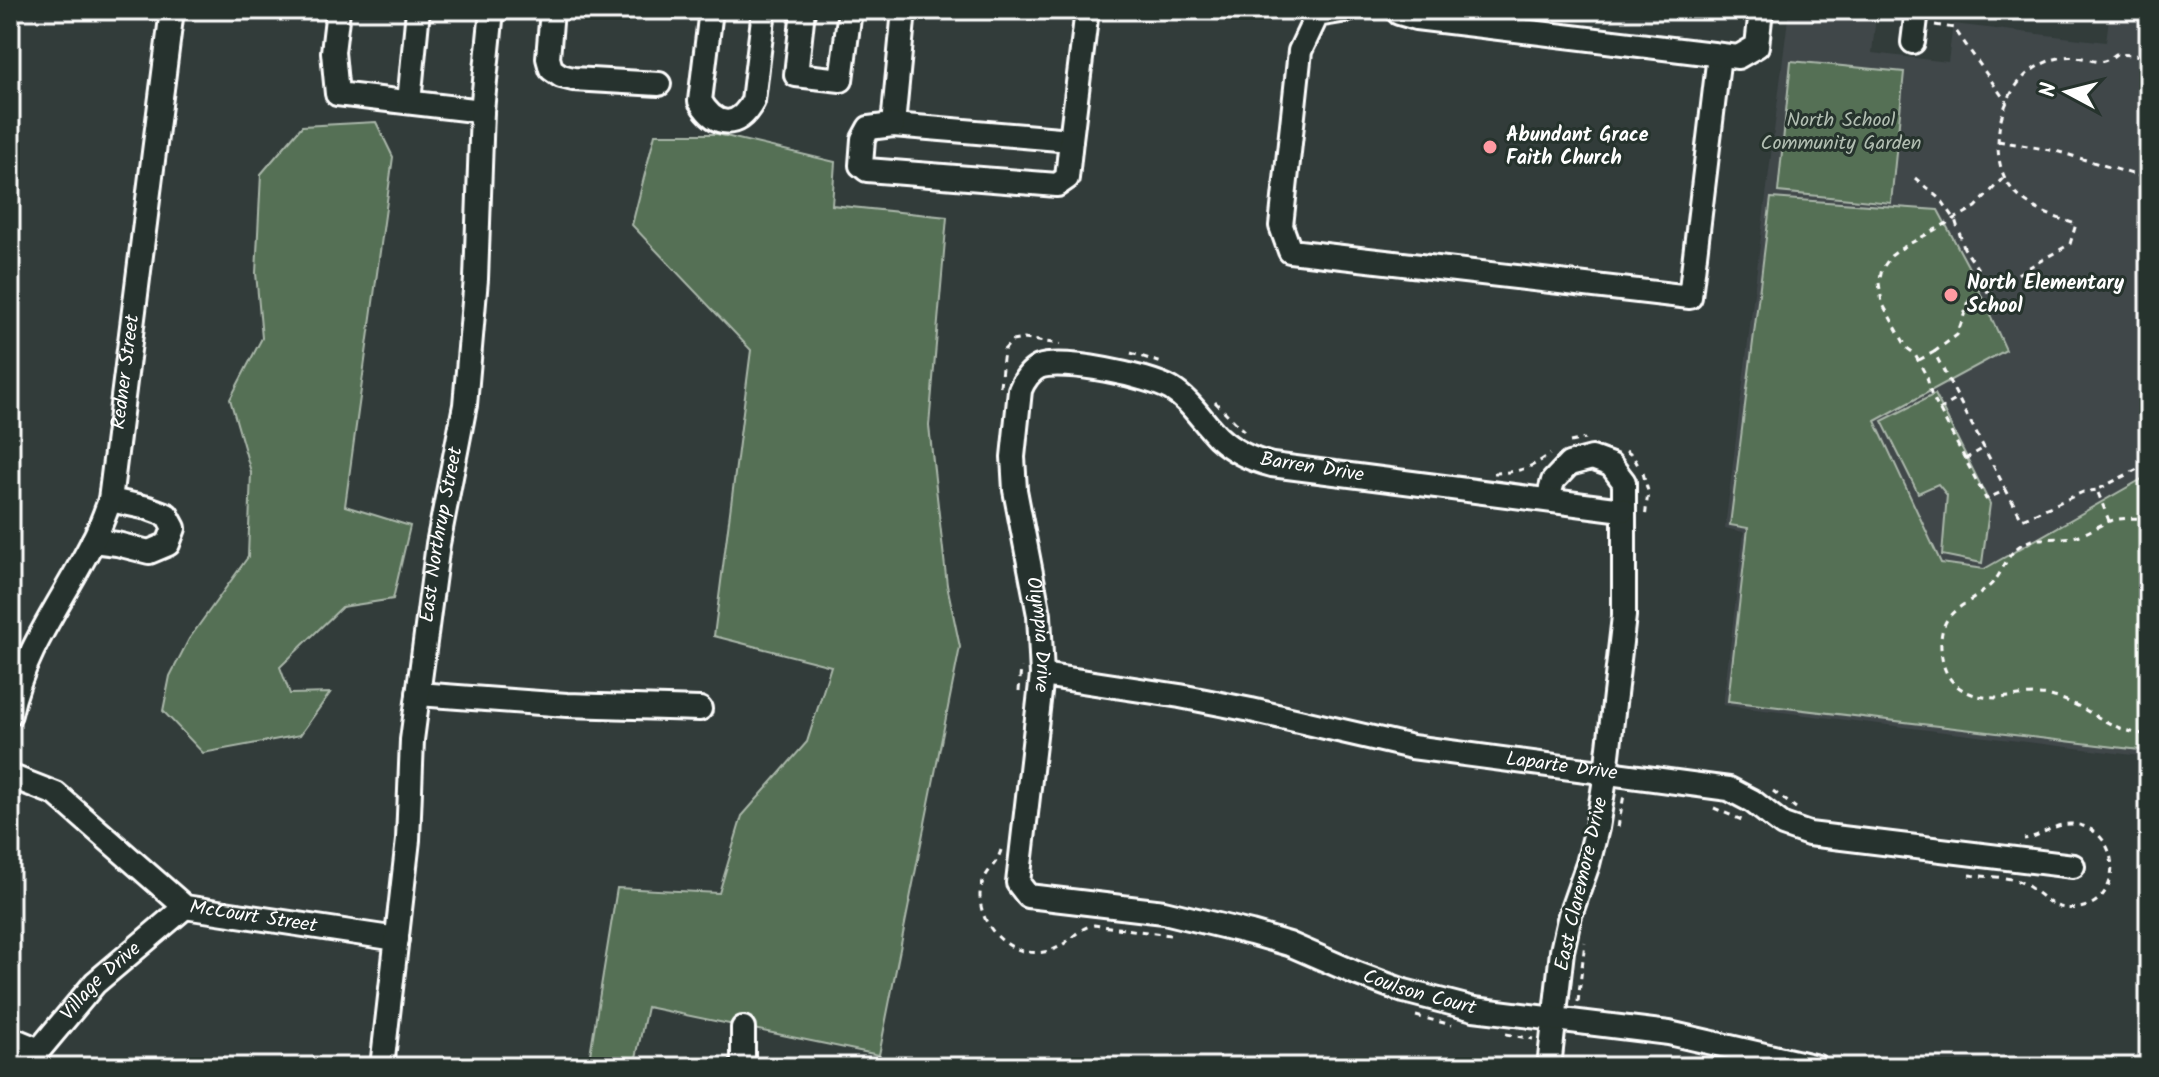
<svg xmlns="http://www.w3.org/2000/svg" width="2159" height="1077" viewBox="0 0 2159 1077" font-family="Kalam,sans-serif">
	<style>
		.built { fill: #40474a }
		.green { fill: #556f55; stroke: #aab7aa; stroke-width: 2 }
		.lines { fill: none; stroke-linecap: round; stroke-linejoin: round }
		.minor-casing { stroke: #fff; stroke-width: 28 }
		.path { stroke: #fff; stroke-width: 3; stroke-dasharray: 6 6; stroke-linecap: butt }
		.minor { stroke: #26332d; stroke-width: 22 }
		.poi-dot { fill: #ff9aa2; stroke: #26332d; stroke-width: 3 }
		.labels { text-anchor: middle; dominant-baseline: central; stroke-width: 6; stroke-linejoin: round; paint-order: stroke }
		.park-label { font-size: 20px; fill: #b2beb2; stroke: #26332d }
		.poi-label { font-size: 20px; font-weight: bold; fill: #fff; stroke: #26332d; text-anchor: start }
		.street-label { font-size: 20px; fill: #fff; stroke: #26332d }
	</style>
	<rect width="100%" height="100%" fill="#323c3a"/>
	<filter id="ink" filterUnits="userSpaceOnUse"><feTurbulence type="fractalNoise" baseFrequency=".0125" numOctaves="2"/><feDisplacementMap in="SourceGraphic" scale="16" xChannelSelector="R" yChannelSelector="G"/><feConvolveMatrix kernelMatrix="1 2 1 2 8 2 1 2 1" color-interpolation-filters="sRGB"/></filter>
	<g filter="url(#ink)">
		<path class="built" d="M 1789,10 L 1838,10 L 1876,15 L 1872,53 L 1948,62 L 1953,24 L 2106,42 L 2110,10 L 2149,10 L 2149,757 L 1723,705 L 1744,532 L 1725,528 Z"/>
		<g class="green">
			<path d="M 1791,61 L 1904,72 L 1891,203 L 1778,192 Z"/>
			<path d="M 376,122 L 393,157 L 345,506 L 410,526 L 393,599 L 342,607 L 280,667 L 290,694 L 330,693 L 300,735 L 203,753 L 163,711 L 170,676 L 189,639 L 248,557 L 251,472 L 230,399 L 262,338 L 256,273 L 261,174 L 302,126 Z"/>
			<path d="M 655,134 L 717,134 L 835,162 L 832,205 L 947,217 L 929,426 L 947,585 L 960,647 L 879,1055 L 647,1007 L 634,1067 L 588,1067 L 617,888 L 719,893 L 742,816 L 807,742 L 831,666 L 714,636 L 751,350 L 632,225 Z"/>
			<path d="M 1771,198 L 1938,210 L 1968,266 L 2006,350 L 1875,421 L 1941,563 L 1984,569 L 2149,475 L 2149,751 L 1728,701 L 1748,528 L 1730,525 Z"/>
			<path d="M 1935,394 L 1990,504 L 1982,563 L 1942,555 L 1947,495 L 1938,484 L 1918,493 L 1882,421 Z"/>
		</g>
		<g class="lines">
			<defs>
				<g id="minor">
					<path d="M 338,10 L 333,52 L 337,94 L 482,111"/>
					<path d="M 552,10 L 548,58 L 551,69 L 561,76 L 573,79 L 659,84"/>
					<path d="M 711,10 L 700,101 C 716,128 738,129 753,101 L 764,10"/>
					<path d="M 803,10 L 796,75 L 841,80 L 850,10"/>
					<path d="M 904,10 L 893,125 L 1071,140 L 1087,10"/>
					<path d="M 1347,10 L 1317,15 L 1300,51 L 1281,226 L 1290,251 L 1690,297 L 1719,55"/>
					<path d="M 1399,10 L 1399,13 L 1416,18 L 1738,57 L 1757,46 L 1761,10"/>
					<path d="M 1913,42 L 1917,10"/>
					<path d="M 409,102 L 418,10"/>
					<path d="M 893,125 L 869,128 L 863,139 L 861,165 L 867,170 L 1057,185 L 1067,178 L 1071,140"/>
					<path d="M 1548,499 L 1553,481 L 1569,464 L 1592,458 L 1611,465 L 1624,482 L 1624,616 L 1606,773 L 1597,828 L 1588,864 L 1570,915 L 1562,951 L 1549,1067"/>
					<path id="s1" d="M 1623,510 L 1272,465 C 1252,460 1234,452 1218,437 C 1202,421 1191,401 1171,389 C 1149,376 1062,358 1039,367 C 1029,372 1024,380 1020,390 L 1013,457 L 1015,490 L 1039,615 L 1042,675 L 1018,883 L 1028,896 L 1164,912 L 1251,933 L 1289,944 L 1358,974 L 1404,991 L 1474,1009 L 1669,1033 L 1817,1067"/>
					<path d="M 93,541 L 117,544 L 149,552 L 168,544 L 174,528 L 167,515 L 148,508 L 110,500"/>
					<path id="s2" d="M 1042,675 L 1180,696 L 1251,710 L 1412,747 L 1729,789 L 1752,801 L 1783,825 L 1809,834 L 2073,866"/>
					<path d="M 418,694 L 567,705 L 700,709"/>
					<path id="s3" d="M 10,714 C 24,649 64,599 93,541 C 100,528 105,514 110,500 L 172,10"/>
					<path id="s4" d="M 10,776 L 56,794 L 185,907 L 397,939"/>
					<path d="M 743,1028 L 743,1067"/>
					<path d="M 10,1038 L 39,1050"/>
					<path id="s5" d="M 30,1067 L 39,1050 L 95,983 L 185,907"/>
					<path id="s6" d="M 382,1067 L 408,840 L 412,740 L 438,544 L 465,405 L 476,279 L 482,111 L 492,10"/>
				</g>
			</defs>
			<use href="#minor" class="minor-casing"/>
			<g class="path">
				<path d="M 1935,25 L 1954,28 L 2007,103"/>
				<path d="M 1998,141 L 2056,151 L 2149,179"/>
				<path d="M 1915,178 L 1942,201 L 1955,219 L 1964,248 L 1991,289 L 2070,244 L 2076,224 C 2025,209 1992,189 1999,130 C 2001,113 2009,93 2021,80 C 2033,66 2058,54 2076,57 C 2095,59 2099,68 2116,54 L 2149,56"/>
				<path d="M 2003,178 L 1976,207 L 1902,248 L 1891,256 L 1882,269 L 1879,283 L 1882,303 L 1907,348 L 1914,353 L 1927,377 L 1931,394 L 1986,499 L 2006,490 L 2022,519 L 2083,492 L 2097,490"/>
				<path d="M 1934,352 L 1957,335 L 1969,301 L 1990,290"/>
				<path d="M 1131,353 L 1165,364"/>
				<path d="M 1919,360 L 1934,352 L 2006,490"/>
				<path d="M 1000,386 L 1004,350 L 1012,341 L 1024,339 L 1060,344"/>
				<path d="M 1215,402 L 1244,431"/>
				<path d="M 1939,410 L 1959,398"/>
				<path d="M 1570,442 L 1585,439"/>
				<path d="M 1626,451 L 1633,456 L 1639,467"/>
				<path d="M 1965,459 L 1984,448"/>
				<path d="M 1494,473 C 1519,472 1530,469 1550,454"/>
				<path d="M 1643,473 L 1648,491 L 1645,520"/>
				<path d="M 2149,519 C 2135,518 2120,517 2107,522 C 2098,526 2089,532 2080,535 C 2061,542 2037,534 2021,545 C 2008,553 2004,568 1996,579 C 1971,610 1934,603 1942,658 C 1944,672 1951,684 1965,691 C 1997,707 2024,689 2054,697 C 2088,705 2114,735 2149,734"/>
				<path d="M 2109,521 L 2097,490 L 2149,463"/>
				<path d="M 1019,691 L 1021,667"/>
				<path d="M 1773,791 L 1796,808"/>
				<path d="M 1714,808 L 1744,821"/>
				<path d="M 1618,827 L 1624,795"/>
				<path d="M 1001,850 C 996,868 982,872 980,894 C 979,931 1016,962 1052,950 C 1070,944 1076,928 1094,925 L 1170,935"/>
				<path d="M 1969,875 C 1984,877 2004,876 2018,881 C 2042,890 2046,912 2079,908 C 2126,901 2122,825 2070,824 C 2053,824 2040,837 2024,839"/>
				<path d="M 1578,1002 L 1585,942"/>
				<path d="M 1416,1016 L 1452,1025"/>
				<path d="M 1506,1034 L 1533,1039"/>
			</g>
			<use href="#minor" class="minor"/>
		</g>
	</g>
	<g class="poi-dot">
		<circle cx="1490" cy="147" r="8"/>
		<circle cx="1951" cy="295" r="8"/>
	</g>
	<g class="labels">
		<g class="park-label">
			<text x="1841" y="121">North School<tspan x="1841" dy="23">Community Garden</tspan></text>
		</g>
		<g class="poi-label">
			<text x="1506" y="136">Abundant Grace<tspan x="1506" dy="23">Faith Church</tspan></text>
			<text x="1967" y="284">North Elementary<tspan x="1967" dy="23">School</tspan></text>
		</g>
		<g class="street-label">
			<text stroke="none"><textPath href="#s3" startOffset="366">Redner Street</textPath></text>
			<text transform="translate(1312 468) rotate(9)">Barren Drive</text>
			<text stroke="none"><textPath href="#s6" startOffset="536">East Northrup Street</textPath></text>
			<text stroke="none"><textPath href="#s1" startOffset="896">Olympia Drive</textPath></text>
			<text stroke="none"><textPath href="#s2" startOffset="528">Laparte Drive</textPath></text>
			<text transform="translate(1582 884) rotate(-77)">East Claremore Drive</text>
			<text stroke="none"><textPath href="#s4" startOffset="290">McCourt Street</textPath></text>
			<text stroke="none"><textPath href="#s5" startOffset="112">Village Drive</textPath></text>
			<text stroke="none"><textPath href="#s1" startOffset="1568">Coulson Court</textPath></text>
		</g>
	</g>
	<rect width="2159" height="1077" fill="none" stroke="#26332d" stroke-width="40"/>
	<rect x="20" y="20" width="2119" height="1037" fill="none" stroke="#fff" stroke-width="3" filter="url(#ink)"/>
	<g transform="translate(2067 92) rotate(277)" stroke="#26332d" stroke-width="6" paint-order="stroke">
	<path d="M0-6L14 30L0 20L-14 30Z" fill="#ffffff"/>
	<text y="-12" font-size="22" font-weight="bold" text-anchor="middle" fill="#ffffff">N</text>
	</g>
</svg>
